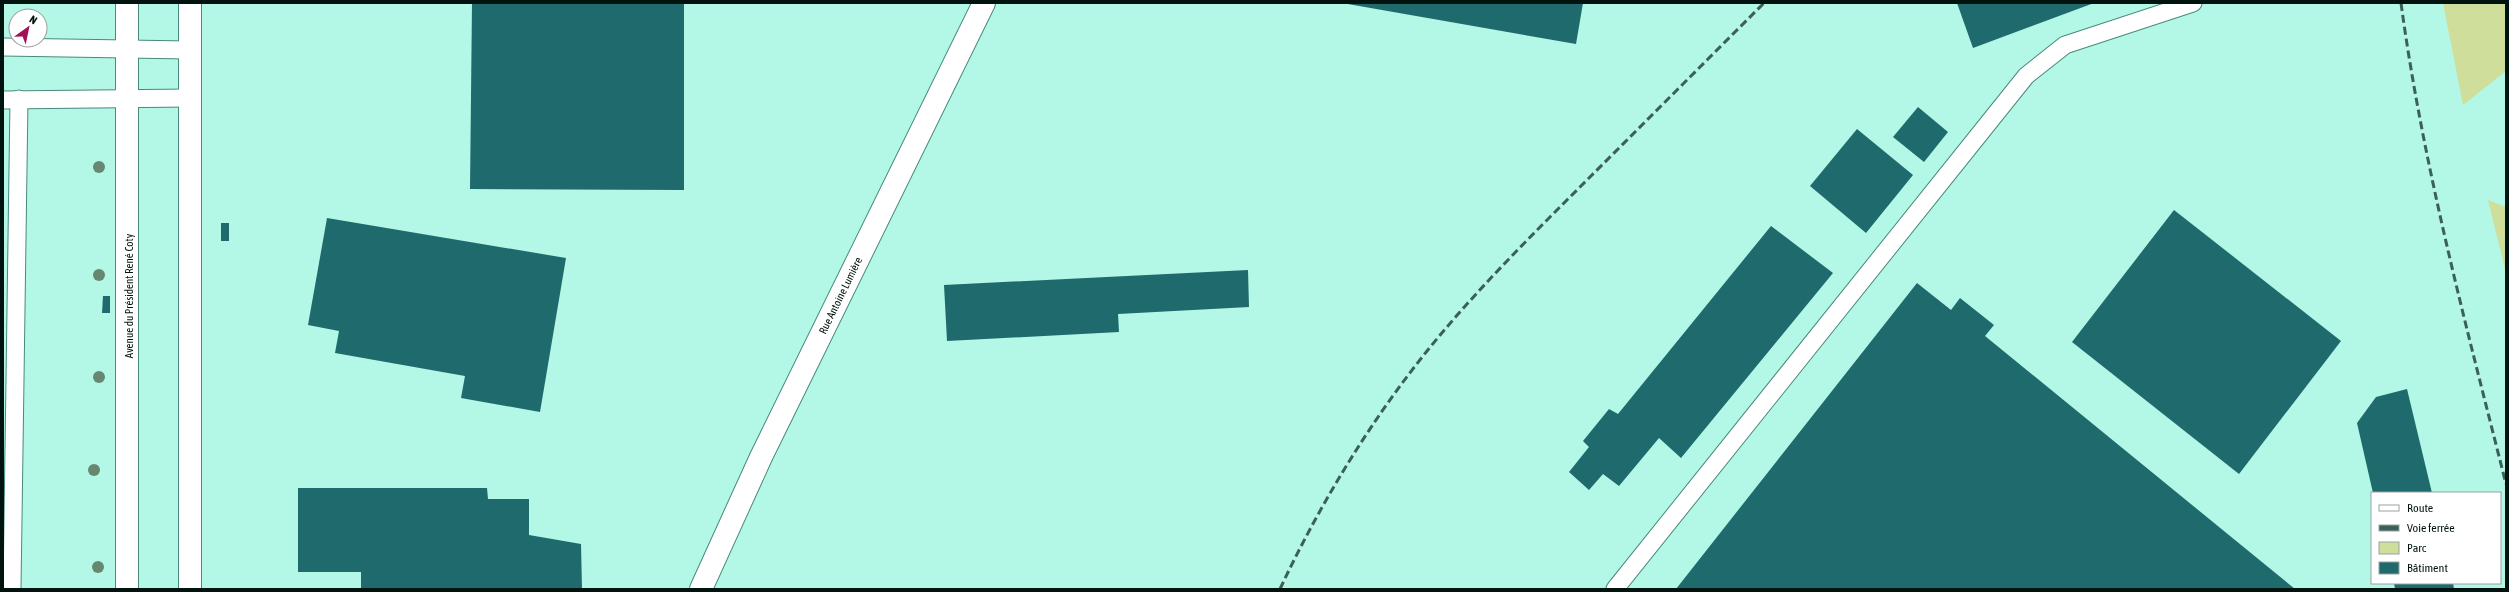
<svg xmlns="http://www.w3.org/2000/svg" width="2509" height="592" viewBox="0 0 2509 592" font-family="'Asap Condensed',sans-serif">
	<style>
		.green { fill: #d0de9c }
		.building { fill: #1e6a6c }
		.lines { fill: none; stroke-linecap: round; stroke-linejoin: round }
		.lane-casing { stroke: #488a7c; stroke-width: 19 }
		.street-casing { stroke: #488a7c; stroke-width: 24 }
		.secondary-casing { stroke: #488a7c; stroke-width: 24 }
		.lane { stroke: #fff; stroke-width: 17 }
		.street { stroke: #fff; stroke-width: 22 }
		.secondary { stroke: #fff; stroke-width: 22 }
		.rail { stroke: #3c6057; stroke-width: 3; stroke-dasharray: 8 4; stroke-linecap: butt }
		.tree { fill: #678870 }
		.labels { text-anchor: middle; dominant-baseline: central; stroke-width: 3.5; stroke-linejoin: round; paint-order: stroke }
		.street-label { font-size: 11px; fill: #00130e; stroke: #fff }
	</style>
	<rect width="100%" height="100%" fill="#b3f7e7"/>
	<g class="green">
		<path d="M 2443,3 L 2506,3 L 2506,71 L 2463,105 Z"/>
		<path d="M 2488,200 L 2506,207 L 2506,273 Z"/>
	</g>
	<g class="building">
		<path d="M 472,3 L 684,3 L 684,190 L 470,189 Z"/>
		<path d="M 1342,3 L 1583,3 L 1576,44 Z"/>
		<path d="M 1957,3 L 2094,3 L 1973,48 Z"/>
		<path d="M 1918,107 L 1948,132 L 1924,162 L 1893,137 Z"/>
		<path d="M 1857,129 L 1913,175 L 1866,233 L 1810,186 Z"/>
		<path d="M 2174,210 L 2341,341 L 2239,474 L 2072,342 Z"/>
		<path d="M 327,218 L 566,258 L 540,412 L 461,398 L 465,376 L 335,353 L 339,331 L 308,325 Z"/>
		<rect x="221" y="223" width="8" height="18"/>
		<path d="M 1771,226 L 1833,273 L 1681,458 L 1659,438 L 1619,486 L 1603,474 L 1589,490 L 1569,472 L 1589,447 L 1583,441 L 1609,409 L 1618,414 Z"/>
		<path d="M 1248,270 L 1249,307 L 1118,314 L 1119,332 L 947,341 L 944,285 Z"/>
		<path d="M 1917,283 L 1951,310 L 1960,298 L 1994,325 L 1985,336 L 2295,589 L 1676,589 Z"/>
		<path d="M 103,296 L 110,296 L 110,313 L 102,313 Z"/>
		<path d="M 2407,389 L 2432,493 L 2373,493 L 2357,423 L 2376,397 Z"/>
		<path d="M 298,488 L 487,488 L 488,499 L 529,499 L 529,535 L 581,544 L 582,589 L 361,589 L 361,572 L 298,572 Z"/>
		<path d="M 2394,583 L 2453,583 L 2454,589 L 2395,589 Z"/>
	</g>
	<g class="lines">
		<defs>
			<g id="lane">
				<path d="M 3,47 L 189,50"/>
				<path d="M 3,100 L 189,98"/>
				<path d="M 12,589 L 19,99"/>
				<path d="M 1615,589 L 2026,76 L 2065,45 L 2193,3"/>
			</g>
			<g id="street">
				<path id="s1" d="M 701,589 L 761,457 L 984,3"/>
			</g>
			<g id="secondary">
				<path d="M 127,589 L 127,3"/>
				<path d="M 190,589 L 190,3"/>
			</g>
		</defs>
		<use href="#lane" class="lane-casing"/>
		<use href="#street" class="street-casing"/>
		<use href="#secondary" class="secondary-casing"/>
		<use href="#lane" class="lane"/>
		<use href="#street" class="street"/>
		<use href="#secondary" class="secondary"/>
		<g class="rail">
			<path d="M 2401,3 C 2423,166 2466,325 2506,484"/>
			<path d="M 1280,589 C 1319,506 1369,423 1427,351 C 1477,289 1534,233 1590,177 C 1648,119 1706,61 1764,3"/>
		</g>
	</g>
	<g class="tree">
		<circle cx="99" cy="167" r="6"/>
		<circle cx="99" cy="275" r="6"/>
		<circle cx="99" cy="377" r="6"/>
		<circle cx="94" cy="470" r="6"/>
		<circle cx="98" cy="567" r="6"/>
	</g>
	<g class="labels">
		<g class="street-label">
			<text stroke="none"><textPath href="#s1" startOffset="325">Rue Antoine Lumière</textPath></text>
			<text transform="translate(129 296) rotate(-90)">Avenue du Président René Coty</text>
		</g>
	</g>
	<rect width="2509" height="592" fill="none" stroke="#00130e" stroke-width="8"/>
	<rect x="2371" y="492" width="130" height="92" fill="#ffffff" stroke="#99a19f"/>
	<rect x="2379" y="505" width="20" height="6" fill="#ffffff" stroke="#99a19f"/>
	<text x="2407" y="512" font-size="12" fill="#00130e">Route</text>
	<rect x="2379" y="525" width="20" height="6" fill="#3c6057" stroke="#99a19f"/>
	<text x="2407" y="532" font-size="12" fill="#00130e">Voie ferrée</text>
	<rect x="2379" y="542" width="20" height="12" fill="#d0de9c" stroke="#99a19f"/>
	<text x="2407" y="552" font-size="12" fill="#00130e">Parc</text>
	<rect x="2379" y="562" width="20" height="12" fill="#1e6a6c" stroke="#99a19f"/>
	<text x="2407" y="572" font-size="12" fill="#00130e">Bâtiment</text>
	<g transform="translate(28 28) rotate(33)"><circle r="19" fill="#ffffff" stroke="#99a19f"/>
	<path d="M0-3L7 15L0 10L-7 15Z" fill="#a01159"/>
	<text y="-6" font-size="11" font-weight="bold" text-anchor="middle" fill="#00130e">N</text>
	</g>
</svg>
